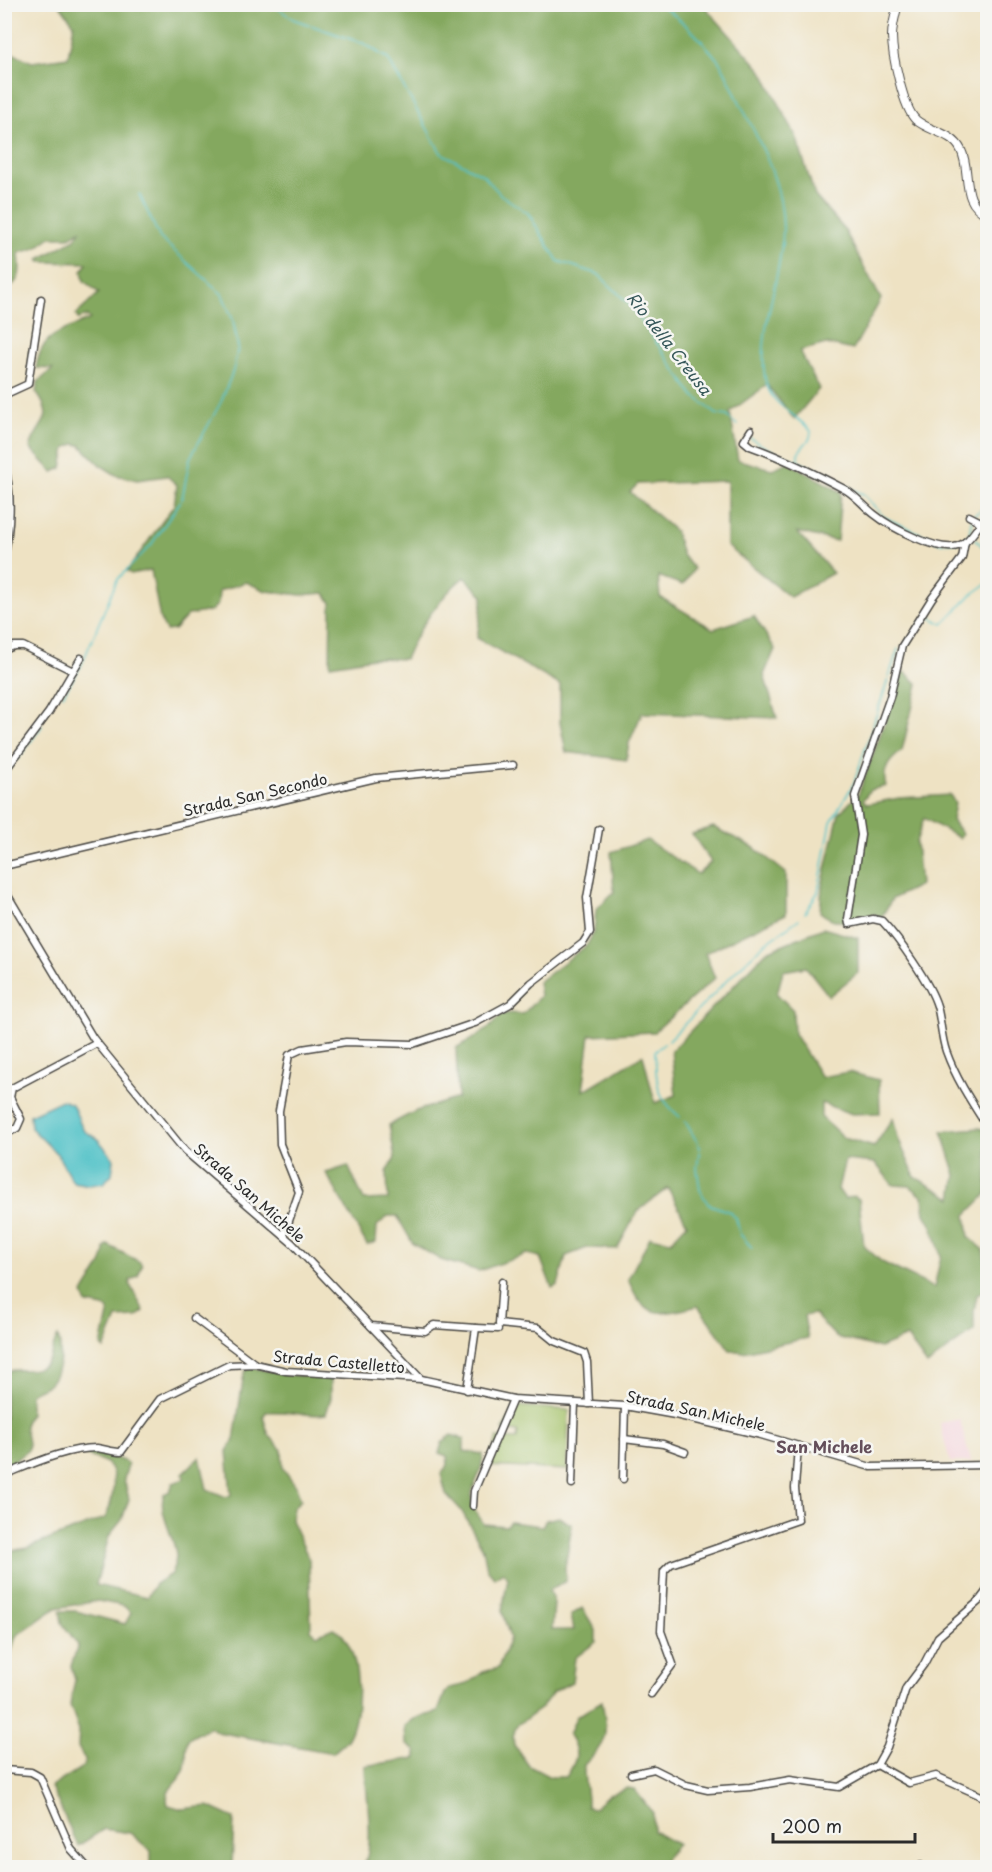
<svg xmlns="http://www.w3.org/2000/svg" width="992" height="1872" viewBox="0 0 992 1872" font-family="'Playpen Sans',sans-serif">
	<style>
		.built { fill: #f5cfd9 }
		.green { fill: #a5c26a; stroke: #68764a; stroke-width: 1.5 }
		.forest { fill: #84a85e; stroke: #586a44; stroke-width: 1.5; fill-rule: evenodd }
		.water { fill: #53c2c8; stroke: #3f767a; stroke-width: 1.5 }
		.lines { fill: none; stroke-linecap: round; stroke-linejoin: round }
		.stream { stroke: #53c2c8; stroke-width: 1.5 }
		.minor-casing { stroke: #484642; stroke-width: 9 }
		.major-casing { stroke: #484642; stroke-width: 10 }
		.minor { stroke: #fff; stroke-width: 6 }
		.major { stroke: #fff; stroke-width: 8 }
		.labels { text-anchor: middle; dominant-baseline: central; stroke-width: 5; stroke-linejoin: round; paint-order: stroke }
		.street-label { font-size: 15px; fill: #2b2b2b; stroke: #f6f6f2 }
		.water-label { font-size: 16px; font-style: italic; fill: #37585a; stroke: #f6f6f2 }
		.neighbourhood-label { font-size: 16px; font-weight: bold; fill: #644f5b; stroke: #f6f6f2 }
	</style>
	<rect width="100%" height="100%" fill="#f6f6f2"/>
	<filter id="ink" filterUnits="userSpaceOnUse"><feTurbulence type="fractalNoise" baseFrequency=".0167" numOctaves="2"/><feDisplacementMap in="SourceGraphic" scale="12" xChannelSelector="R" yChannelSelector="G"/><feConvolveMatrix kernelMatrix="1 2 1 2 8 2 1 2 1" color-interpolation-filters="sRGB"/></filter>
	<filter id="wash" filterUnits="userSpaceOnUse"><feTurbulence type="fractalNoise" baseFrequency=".008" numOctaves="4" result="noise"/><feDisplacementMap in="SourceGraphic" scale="24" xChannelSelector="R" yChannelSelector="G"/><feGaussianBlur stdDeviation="1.35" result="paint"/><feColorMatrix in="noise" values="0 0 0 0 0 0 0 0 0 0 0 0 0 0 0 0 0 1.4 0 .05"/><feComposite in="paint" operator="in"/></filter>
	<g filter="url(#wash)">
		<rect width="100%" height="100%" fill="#eee2c3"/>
		<path class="built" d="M 960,1419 L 971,1462 L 950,1462 L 940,1423 Z"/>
		<path class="green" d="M 516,1406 L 569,1410 L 567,1470 L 486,1466 L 497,1438 L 517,1439 L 518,1432 L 502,1430 Z"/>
		<g class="forest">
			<path d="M 60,5 L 702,5 L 706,8 L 762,71 L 796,136 L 815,196 L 844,229 L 881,299 L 853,350 L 826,344 L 800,351 L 819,389 L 794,419 L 767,385 L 730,412 L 738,460 L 772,469 L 788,462 L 841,492 L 837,541 L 797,532 L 833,573 L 790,597 L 727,546 L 727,481 L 638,484 L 630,492 L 675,531 L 682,555 L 694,569 L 683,585 L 658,576 L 660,597 L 713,629 L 754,616 L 775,649 L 764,675 L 777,718 L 642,713 L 629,743 L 626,760 L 566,752 L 560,723 L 560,685 L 477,638 L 483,596 L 464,577 C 439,598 418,629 405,659 L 373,658 L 330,665 L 331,603 L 325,593 L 301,595 L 266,591 L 246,582 L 219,591 L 218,604 L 211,611 L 188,615 L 174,630 L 166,631 L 160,619 L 151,570 L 131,574 L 127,571 L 174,505 L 177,485 L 167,476 L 137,480 L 116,475 L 100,465 L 80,445 L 74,444 L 66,448 L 62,468 L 53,472 L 30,448 C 37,421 58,422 36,392 L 38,382 L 53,369 L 36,368 C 42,331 62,333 90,319 L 87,316 L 78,319 L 76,315 L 99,293 L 84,281 L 82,271 L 87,263 L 40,262 L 39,259 L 75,239 L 80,231 L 69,237 L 51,237 L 36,248 L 19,253 C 21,273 22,279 5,292 L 5,50 L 32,62 L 68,57 L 74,24 Z"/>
			<path d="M 904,671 L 918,684 L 902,751 C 890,760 881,770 886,786 L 870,790 L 863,800 L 867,804 L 899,798 L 950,795 L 955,803 L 952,820 L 962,834 L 959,838 L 924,818 L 916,842 L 920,885 L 892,899 L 881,918 L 875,914 C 851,919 841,929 820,912 L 822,886 L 839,813 L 858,795 Z"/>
			<path d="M 713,827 L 753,847 L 786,873 L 786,914 L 705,953 L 715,978 L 654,1032 L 590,1035 L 583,1091 L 643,1055 L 655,1103 L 676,1095 L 671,1051 L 767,951 L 823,928 L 858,938 L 858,973 L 829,996 L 806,967 L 783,971 L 777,994 L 793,1010 L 794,1034 L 821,1077 L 849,1072 L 879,1080 L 880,1113 L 852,1114 L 821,1103 L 821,1117 L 844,1138 L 874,1147 L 893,1118 L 898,1138 L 915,1177 L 952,1198 L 956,1175 L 942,1131 L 980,1128 L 987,1131 L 987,1194 L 966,1215 L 969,1237 L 983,1249 L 987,1271 L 987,1289 L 977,1295 L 974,1310 L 974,1330 L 927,1365 L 907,1337 L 880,1348 L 836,1337 L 814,1314 L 804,1316 L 808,1338 L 743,1352 L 730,1350 L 698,1306 C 659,1315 645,1321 628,1279 L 650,1237 L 671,1241 L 687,1224 L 668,1188 L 638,1211 L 617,1249 L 587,1248 L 566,1256 L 558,1285 L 552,1288 L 540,1257 L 527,1254 L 479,1271 L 441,1260 L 413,1244 L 397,1216 L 388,1216 L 377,1226 L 376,1242 L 367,1245 L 326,1173 L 348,1166 L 364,1200 L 388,1199 L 387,1172 L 395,1158 L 389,1125 L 416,1111 L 458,1098 L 456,1048 C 466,1042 477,1037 486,1030 C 504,1016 494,1011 523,1014 L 540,996 L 538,982 L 587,945 L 594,932 L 596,909 L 614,892 L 611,852 L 647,840 L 698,874 L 711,862 L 692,834 ZM 845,1160 L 875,1163 L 893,1185 L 910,1186 L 923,1197 L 925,1214 L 933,1228 L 941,1256 L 934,1288 L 882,1262 L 864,1246 L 859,1199 L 853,1196 L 845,1199 L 838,1189 Z"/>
			<path d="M 108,1245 L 140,1262 L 142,1265 L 138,1276 L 130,1281 L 130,1285 L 144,1311 L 136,1317 L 117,1318 L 104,1349 L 101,1346 L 109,1310 L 104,1307 L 87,1304 L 83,1294 C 91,1278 105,1265 105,1248 Z"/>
			<path d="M 58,1336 C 62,1350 61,1370 51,1382 C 47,1387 36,1390 30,1394 L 30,1414 C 19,1425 30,1437 28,1450 L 5,1468 L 5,1372 C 21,1366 39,1376 49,1359 C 53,1351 53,1343 58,1336 Z"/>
			<path d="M 249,1367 L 287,1375 L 331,1377 L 331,1398 L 326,1414 C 306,1417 286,1410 266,1412 L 263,1417 L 269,1435 L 282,1450 L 283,1468 L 296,1486 L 301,1500 L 293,1508 L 291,1520 L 309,1559 L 311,1630 L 317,1635 L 333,1628 C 363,1641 363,1717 347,1740 C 343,1745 337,1749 333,1753 L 217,1732 L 210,1727 L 188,1739 C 185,1748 187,1758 185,1767 C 182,1782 163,1786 168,1805 L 182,1809 L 208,1806 L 234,1818 L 232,1867 L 151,1867 L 151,1851 L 130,1833 L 104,1829 L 78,1846 L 51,1787 L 84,1766 L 85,1760 L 78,1747 L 79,1730 L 70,1705 L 75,1680 L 71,1666 L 78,1645 L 62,1623 L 60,1611 L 76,1611 L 125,1624 L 131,1613 L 124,1606 L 98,1601 L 56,1608 L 16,1636 L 5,1674 L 5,1552 L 27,1548 L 105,1518 C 112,1505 119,1474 107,1464 C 100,1458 88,1457 80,1453 L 99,1451 L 126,1462 L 128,1465 L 124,1479 L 129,1499 L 122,1520 L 109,1536 L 96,1585 L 147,1597 L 155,1584 L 171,1574 C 173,1569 176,1561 176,1555 C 175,1538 157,1512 164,1494 L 170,1491 L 173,1483 L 184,1479 L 183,1473 L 200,1457 L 207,1489 L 226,1497 L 231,1495 L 227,1451 L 234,1440 L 244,1373 Z"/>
			<path d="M 451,1435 L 464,1439 L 464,1451 L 483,1454 C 482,1489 457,1488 484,1524 L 506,1526 L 510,1522 L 542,1526 L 546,1520 L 559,1517 L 572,1525 L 565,1568 L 566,1581 L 549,1590 L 554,1603 L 552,1630 L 574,1630 L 571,1615 L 582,1608 L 596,1630 L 596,1642 L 575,1658 L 572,1682 L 553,1692 L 541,1708 L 516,1726 L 513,1737 L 514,1745 L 529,1766 L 550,1777 L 566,1777 C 577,1761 580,1752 569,1735 L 576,1717 L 602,1701 C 608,1735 608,1741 584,1765 C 583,1780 588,1792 587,1807 L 594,1808 L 609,1795 L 627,1788 L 634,1789 L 653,1813 L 653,1831 L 677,1844 L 665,1859 L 663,1867 L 361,1868 C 377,1854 365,1788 365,1766 L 416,1758 L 416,1751 L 406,1744 L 405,1726 L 414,1719 L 438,1712 L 445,1693 L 450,1688 L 467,1684 L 483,1672 L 498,1668 L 510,1638 L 502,1611 L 508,1578 L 503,1572 L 495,1578 L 487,1569 L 483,1549 L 461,1510 L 446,1494 L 441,1474 L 448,1465 L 447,1456 L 439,1453 L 442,1443 Z"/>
		</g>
		<path class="water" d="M 62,1100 L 72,1104 L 84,1131 L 97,1138 L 114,1159 L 112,1174 L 104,1183 L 89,1185 L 73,1182 L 57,1154 L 31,1128 L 30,1115 Z"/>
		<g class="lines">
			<g class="stream">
				<path d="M 272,4 L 293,19 L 365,44 L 388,59 L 441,153 L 483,175 L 501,195 L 528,213 L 558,261 L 598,274 L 631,306 L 692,394 L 716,414 L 727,416 L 737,425"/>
				<path d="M 659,4 C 682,19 701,39 718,60 C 727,72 732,88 739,101 C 759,141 783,182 783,229 C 782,277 757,331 765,378 C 769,405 795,413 811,431 L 810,438 L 798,453 L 798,459"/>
				<path d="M 227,8 L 250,4"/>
				<path d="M 749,437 C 770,454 799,458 822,474"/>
				<path d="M 844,486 L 863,494 L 884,517 L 941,543 C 949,543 965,543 969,534 C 971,529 970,524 972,519"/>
				<path d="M 974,515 L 988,505"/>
				<path d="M 975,539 L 988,552"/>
				<path d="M 919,625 L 928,616 L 943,624 L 971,595 L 988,583"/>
				<path d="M 63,695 L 81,666 L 117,580 L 151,545 L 182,499 L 190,458 L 221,402 L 234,368 L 238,347 L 233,320 L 222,294 L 160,238 L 139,194"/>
				<path d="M 18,759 L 42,726"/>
				<path d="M 4,777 L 8,772"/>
				<path d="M 805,913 L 818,892 L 831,822 L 854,783 L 898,649"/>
				<path d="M 669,1040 L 738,969 L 763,945 L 799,919"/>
				<path d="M 665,1043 L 655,1051 C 657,1083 654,1095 680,1117"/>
				<path d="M 685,1121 L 700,1147 L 697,1168 L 700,1190 L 708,1204 L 730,1212 L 736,1218 L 740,1234 L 752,1248"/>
			</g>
		</g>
	</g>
	<g filter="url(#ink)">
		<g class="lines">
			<defs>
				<g id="minor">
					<path d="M 4,395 L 28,384 L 41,299"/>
					<path d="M 751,430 L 744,441 L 750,446 C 783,458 814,473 846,490 C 857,497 864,506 874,514 C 890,527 939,553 958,546 C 972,541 976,525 988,517"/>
					<path d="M 4,463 C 13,495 10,527 4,560"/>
					<path d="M 969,516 L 981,522"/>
					<path d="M 965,542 L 962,558 L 932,598 L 902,646 L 890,697 L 855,796 L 861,835 L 848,919 L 849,924 L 873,919 L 882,921 C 899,939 930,983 937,1006 C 941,1020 941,1036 946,1051 C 956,1079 972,1103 988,1128"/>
					<path d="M 4,650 L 14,646 L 23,646 L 73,671 L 49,712 L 4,772"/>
					<path d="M 73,671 L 81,658"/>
					<path d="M 4,866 L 376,778 L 513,765"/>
					<path d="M 4,889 L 93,1038 L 185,1151 L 292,1243 L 421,1379 L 513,1399 L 625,1406 L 675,1415 L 761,1435 L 871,1467 L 988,1465"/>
					<path d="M 4,1135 L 17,1128 L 21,1119 L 10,1097 L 12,1088 L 97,1043"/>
					<path d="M 284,1235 L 299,1192 L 280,1144 L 279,1111 L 289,1055 L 302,1049 L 346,1042 L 413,1044 L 475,1023 L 510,1004 L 531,983 L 583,943 L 590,932 L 587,898 L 599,829"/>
					<path d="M 502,1282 L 499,1324 L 538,1328 L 554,1341 L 584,1353 L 587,1362 L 589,1404"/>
					<path d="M 194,1318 L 254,1363"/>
					<path d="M 371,1326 L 425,1331 L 434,1325 L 476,1328 L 467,1390"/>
					<path d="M 476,1328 L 498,1329"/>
					<path d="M 624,1439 L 663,1444 L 685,1452"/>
					<path d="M 4,1475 C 32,1464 66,1448 97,1448 C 105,1449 113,1452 121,1452 L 160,1399 L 229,1365 L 255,1364 L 286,1371 L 421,1379"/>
					<path d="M 623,1479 L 625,1406"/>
					<path d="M 572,1484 L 575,1403"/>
					<path d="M 473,1506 L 474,1491 L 513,1399"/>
					<path d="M 651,1694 L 673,1664 L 661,1631 L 664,1571 L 671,1564 L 798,1520 L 795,1488 L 798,1446"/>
					<path d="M 877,1765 L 909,1783 L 936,1776 L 988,1799"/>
					<path d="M 4,1770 L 31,1772 L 40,1777 L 71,1849 L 88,1868"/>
					<path d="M 631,1774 L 654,1769 L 686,1785 L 708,1790 L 750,1787 L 790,1780 L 839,1787 L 877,1765 L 887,1747 L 906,1688 L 924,1664 L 938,1637 L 979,1601 L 988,1589"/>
					<path d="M 920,1865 L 923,1868"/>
				</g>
				<path id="major" d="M 898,4 C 895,15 892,26 892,36 C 892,54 903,108 916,120 C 930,132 952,132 961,150 C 972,172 959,202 988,215"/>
			</defs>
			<use href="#minor" class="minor-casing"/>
			<use href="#major" class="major-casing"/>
			<use href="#minor" class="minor"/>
			<use href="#major" class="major"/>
		</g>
	</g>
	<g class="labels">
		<g class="street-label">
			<text transform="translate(255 794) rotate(-13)">Strada San Secondo</text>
			<text transform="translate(250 1192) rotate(41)">Strada San Michele</text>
			<text transform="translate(339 1361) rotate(5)">Strada Castelletto</text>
			<text transform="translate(696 1410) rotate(12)">Strada San Michele</text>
		</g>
		<g class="water-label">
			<text transform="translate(670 343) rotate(52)">Rio della Creusa</text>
		</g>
		<g class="neighbourhood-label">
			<text x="824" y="1446">San Michele</text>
		</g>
	</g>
	<rect width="992" height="1872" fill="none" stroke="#f6f6f2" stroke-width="24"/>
	<path d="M773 1833v9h142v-9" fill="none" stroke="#2b2b2b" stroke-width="3"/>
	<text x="782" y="1833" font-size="18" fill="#2b2b2b" stroke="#f6f6f2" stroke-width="4.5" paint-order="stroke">200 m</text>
</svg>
